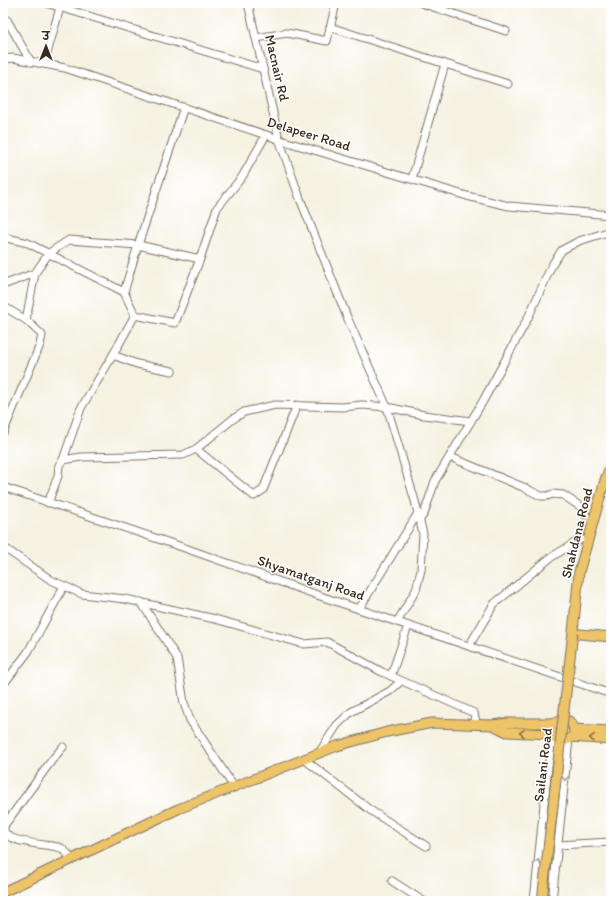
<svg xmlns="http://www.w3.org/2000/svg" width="614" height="904" viewBox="0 0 614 904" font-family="Itim,'Playpen Sans Deva',sans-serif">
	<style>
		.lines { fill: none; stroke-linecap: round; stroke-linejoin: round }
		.minor-casing { stroke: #7c7063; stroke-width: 9 }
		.major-casing { stroke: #7c7063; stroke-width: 11 }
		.minor { stroke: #fff; stroke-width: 7 }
		.major { stroke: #eec469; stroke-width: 9 }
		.major-bridge-casing { stroke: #7c7063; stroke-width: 11; stroke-linecap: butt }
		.major-bridge { stroke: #eec469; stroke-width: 9 }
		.oneway { stroke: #8c6f40 }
		.oneway2 { stroke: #a79f9a }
		.labels { text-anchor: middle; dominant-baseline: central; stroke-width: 3; stroke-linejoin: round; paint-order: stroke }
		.street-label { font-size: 14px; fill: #3b2a1e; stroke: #fff }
	</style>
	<rect width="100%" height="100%" fill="#fff"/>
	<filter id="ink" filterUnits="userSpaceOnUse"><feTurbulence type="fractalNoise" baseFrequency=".025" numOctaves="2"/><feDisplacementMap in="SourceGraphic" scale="8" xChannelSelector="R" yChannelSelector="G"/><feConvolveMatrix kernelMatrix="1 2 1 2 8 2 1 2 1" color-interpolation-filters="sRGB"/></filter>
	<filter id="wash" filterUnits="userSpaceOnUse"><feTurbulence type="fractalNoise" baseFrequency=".012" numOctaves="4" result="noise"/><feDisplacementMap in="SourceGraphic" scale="16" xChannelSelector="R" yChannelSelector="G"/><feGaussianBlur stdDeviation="0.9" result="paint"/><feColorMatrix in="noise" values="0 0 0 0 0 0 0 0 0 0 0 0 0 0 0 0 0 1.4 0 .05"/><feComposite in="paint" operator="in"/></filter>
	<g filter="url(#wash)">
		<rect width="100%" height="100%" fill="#f5f2e2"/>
	</g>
	<g filter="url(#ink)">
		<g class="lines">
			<defs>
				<g id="minor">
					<path d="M 46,3 L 263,69"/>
					<path d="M 248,3 L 279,139 L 299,196 L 347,317 L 387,407 L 415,501 L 423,534 L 421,570 L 416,590 L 397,622"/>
					<path d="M 421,3 L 506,31"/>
					<path d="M 3,18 L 7,20 L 31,62"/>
					<path d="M 330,27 L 508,84"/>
					<path d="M 256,38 L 287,33 L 327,41 L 336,3"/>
					<path d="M 3,59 L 13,58 L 65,68 L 284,141 L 467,196 L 509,206 L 611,215"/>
					<path d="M 44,64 L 61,4"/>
					<path d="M 412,179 L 445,64"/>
					<path d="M 3,237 L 28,243 L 124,292 L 135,315 L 175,323 L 200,259 L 217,208 L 242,177 L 266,135"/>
					<path d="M 3,285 L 35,273"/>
					<path d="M 124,292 L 138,245 L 184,107"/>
					<path d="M 3,306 L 26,320 L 42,335 L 40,345 L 3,433"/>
					<path d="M 26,320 L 35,273 L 49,253 L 69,240 L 138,245 L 200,259"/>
					<path d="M 113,355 L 137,364 L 172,371"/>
					<path d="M 196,449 L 254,496 L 263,490 L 297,405"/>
					<path d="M 450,457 L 523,487 L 541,496 L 547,496 L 553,494 L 563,495 L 581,507 L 586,515"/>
					<path d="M 63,460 L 81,408 L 113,355 L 135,315"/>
					<path d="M 3,487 L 182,547 L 323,597 L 611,694"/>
					<path d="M 48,503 L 58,476 L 59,465 L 63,460 L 81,457 L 183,455 L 196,449 L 233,419 L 244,412 L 275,405 L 342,407 L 362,405 L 387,407 L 424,415 L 471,421"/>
					<path d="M 419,520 L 424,514 L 435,481 L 483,401 L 528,318 L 552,265 L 562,250 L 579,241 L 611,231"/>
					<path d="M 3,547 L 51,580 L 82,594 L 125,599 L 215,619 L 304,644 L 327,642 L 382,672 L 474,713 L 476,723"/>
					<path d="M 141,602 L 177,658 L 184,703 L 190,720 L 234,787"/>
					<path d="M 359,609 L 418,513"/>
					<path d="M 469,646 L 494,604 L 550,558 L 581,539"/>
					<path d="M 391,676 L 408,626"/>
					<path d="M 3,685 L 28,652 L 64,586"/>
					<path d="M 63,747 L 52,760 L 9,819 C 7,821 5,824 4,827 C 0,844 52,844 61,848 C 65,850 69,856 72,859"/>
					<path d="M 319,753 L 337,725 L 351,712 L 390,691 L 401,681"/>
					<path d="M 304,759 L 370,810 L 426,846"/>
					<path d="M 558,845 L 611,842"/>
					<path d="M 392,881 L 423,901"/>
					<path d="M 534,901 L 548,766 L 553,738"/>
					<path d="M 552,901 L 569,739"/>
				</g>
				<g id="major">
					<path d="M 573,632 L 579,572 L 605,480 L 611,464"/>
					<path d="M 580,634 L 611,637"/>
					<path d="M 560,720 L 569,721 C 575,726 577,738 566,740 C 562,740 557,739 553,738 L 551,729 L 553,723 Z"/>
					<path d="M 493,725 L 507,732 L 552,734"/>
					<path d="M 574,729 L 611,731"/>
					<path d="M 572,737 L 611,740"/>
					<path d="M 3,892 L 178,809 L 337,746 L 387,732 L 432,723 L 493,725 L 508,723 L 553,723"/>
				</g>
			</defs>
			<use href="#minor" class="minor-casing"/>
			<use href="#major" class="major-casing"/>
			<use href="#minor" class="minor"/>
			<use href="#major" class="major"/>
			<defs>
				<path id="major-bridge" d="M 542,901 L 573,632"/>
			</defs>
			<use href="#major-bridge" class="major-bridge-casing"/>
			<use href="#major-bridge" class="major-bridge"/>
		</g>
		<defs><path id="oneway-chevron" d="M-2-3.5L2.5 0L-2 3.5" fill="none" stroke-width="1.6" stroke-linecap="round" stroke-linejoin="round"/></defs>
		<g class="oneway">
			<use href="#oneway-chevron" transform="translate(522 733) rotate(-177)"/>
			<use href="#oneway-chevron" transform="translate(592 738) rotate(-176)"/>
		</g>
		<g class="oneway2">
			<use href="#oneway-chevron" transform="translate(565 778) rotate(95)"/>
			<use href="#oneway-chevron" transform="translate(538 862) rotate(-84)"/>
		</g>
	</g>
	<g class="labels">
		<g class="street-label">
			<text transform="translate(277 68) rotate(77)">Macnair Rd</text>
			<text transform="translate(309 134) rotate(17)">Delapeer Road</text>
			<text transform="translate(577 533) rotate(-76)">Shahdana Road</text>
			<text transform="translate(311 578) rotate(19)">Shyamatganj Road</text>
			<text transform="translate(543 765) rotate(-83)">Sailani Road</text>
		</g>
	</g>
	<rect width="614" height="904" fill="none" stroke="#fff" stroke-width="16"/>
	<g transform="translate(46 46)" stroke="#ffffff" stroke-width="3" paint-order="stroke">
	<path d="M0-3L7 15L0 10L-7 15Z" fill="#3b2a1e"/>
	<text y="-6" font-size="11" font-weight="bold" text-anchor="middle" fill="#3b2a1e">उ</text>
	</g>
</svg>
